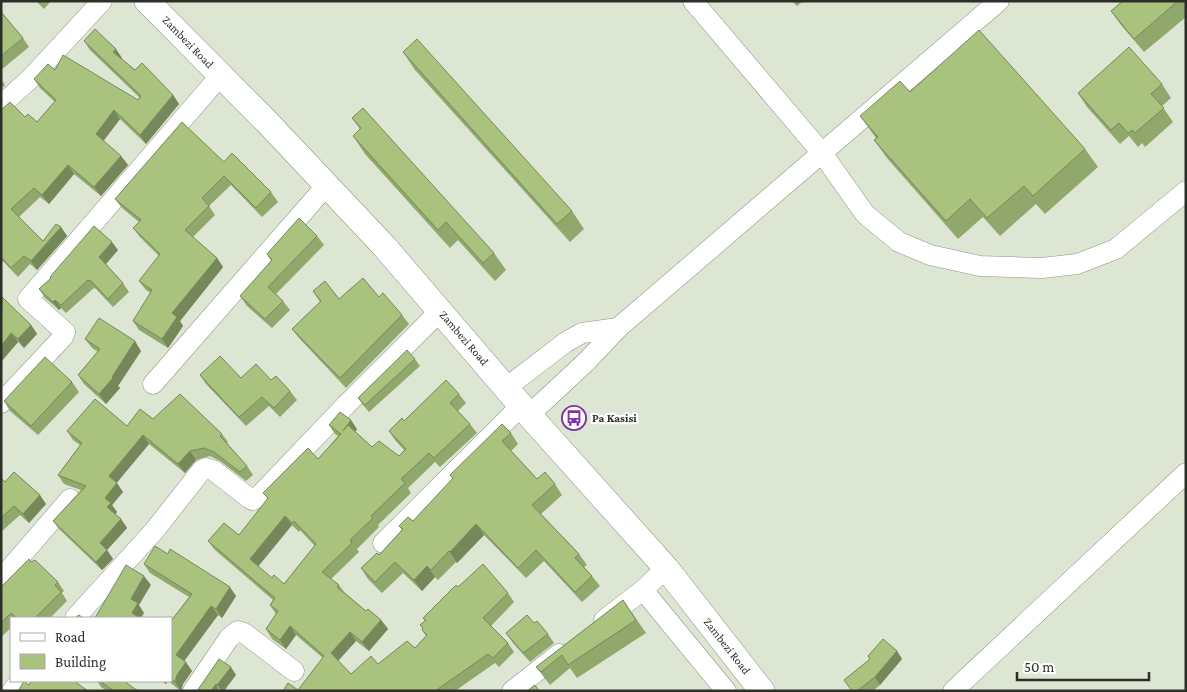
<svg xmlns="http://www.w3.org/2000/svg" width="1187" height="692" viewBox="0 0 1187 692" font-family="'Crimson Pro',serif">
	<style>
		.lines { fill: none; stroke-linecap: round; stroke-linejoin: round }
		.minor-casing { stroke: #8d9584; stroke-width: 21 }
		.major-casing { stroke: #8d9584; stroke-width: 26 }
		.minor { stroke: #fff; stroke-width: 20 }
		.major { stroke: #fff; stroke-width: 25 }
		.wall { fill: #91a86d; fill-rule: evenodd }
		.shaded-wall { fill: #768859 }
		.building { fill: #a9c37f; stroke: #768859; fill-rule: evenodd }
		.labels { text-anchor: middle; dominant-baseline: central; stroke-width: 4.5; stroke-linejoin: round; paint-order: stroke }
		.street-label { font-size: 12px; fill: #2c2f28; stroke: #fff }
		.poi-label { font-size: 12px; font-weight: bold; fill: #2c2f28; stroke: #fff; text-anchor: start }
	</style>
	<rect width="100%" height="100%" fill="#dde5d3"/>
	<g class="lines">
		<defs>
			<g id="minor">
				<path d="M 693,1 L 822,153 L 865,214 L 899,242 L 930,255 L 980,266 L 1042,268 L 1077,264 L 1116,249 L 1186,191"/>
				<path d="M 1,105 L 31,78 L 102,1"/>
				<path d="M 153,384 L 326,186"/>
				<path d="M 507,387 L 566,342 L 582,333 L 618,328"/>
				<path d="M 1,403 L 63,337 L 65,332 L 28,299 L 220,76"/>
				<path d="M 529,415 L 587,361 L 618,328 L 999,1"/>
				<path d="M 383,543 L 522,405"/>
				<path d="M 1,579 L 70,499"/>
				<path d="M 643,590 L 726,691"/>
				<path d="M 75,618 L 154,531 L 202,470 L 206,468 L 213,470 L 249,498 L 253,500 L 258,497 L 346,405 L 440,311"/>
				<path d="M 604,620 L 643,590 L 666,568"/>
				<path d="M 12,691 L 20,681"/>
				<path d="M 193,691 L 229,638 L 238,631 L 244,633 L 294,671"/>
				<path d="M 512,691 L 559,654"/>
				<path d="M 953,691 L 1186,473"/>
			</g>
			<path id="major" d="M 147,1 L 267,122 L 384,246 L 529,415 L 666,568 L 762,691"/>
		</defs>
		<use href="#minor" class="minor-casing"/>
		<use href="#major" class="major-casing"/>
		<use href="#minor" class="minor"/>
		<use href="#major" class="major"/>
	</g>
	<g class="wall">
		<path d="M 36,1 L 51,1 L 44,9 Z"/>
		<path d="M 792,1 L 803,1 L 797,6 Z"/>
		<path d="M 1123,1 L 1186,1 L 1186,17 L 1144,52 L 1121,25 L 1111,11 Z"/>
		<path d="M 1,12 L 23,38 L 29,47 L 1,70 Z"/>
		<path d="M 84,41 L 122,58 L 122,59 L 135,70 L 173,95 L 179,104 L 146,144 L 120,119 L 103,141 L 121,156 L 128,165 L 101,196 L 74,174 L 49,204 L 40,197 L 19,217 L 43,241 L 61,227 L 67,236 L 37,270 L 30,264 L 18,277 L 1,259 L 1,110 L 25,117 L 37,122 L 55,102 L 40,88 L 34,79 L 55,70 L 138,100 L 139,97 L 90,50 Z"/>
		<path d="M 403,52 L 572,211 L 584,229 L 570,242 L 415,70 Z"/>
		<path d="M 1,79 L 5,85 L 1,89 Z"/>
		<path d="M 1162,84 L 1171,98 L 1162,106 L 1173,122 L 1145,147 L 1142,143 L 1138,147 L 1129,136 L 1120,144 L 1087,107 L 1078,93 Z"/>
		<path d="M 910,92 L 1085,149 L 1098,167 L 1045,214 L 1036,204 L 1000,236 L 983,217 L 958,239 L 887,158 L 874,140 L 876,138 L 860,116 Z"/>
		<path d="M 352,118 L 494,253 L 506,270 L 495,281 L 458,240 L 450,248 L 365,154 L 353,136 L 360,129 Z"/>
		<path d="M 224,162 L 271,192 L 278,202 L 262,217 L 231,185 L 209,206 L 215,215 L 193,237 L 217,258 L 223,267 L 180,321 L 183,326 L 168,348 L 139,330 L 133,321 L 151,293 L 146,290 L 139,281 L 159,256 L 140,237 L 133,228 L 139,222 L 122,208 L 115,199 Z"/>
		<path d="M 317,236 L 324,245 L 276,294 L 283,301 L 290,310 L 272,328 L 247,306 L 240,296 L 271,261 L 267,254 Z"/>
		<path d="M 118,250 L 106,264 L 123,283 L 129,292 L 113,307 L 96,289 L 94,288 L 66,313 L 61,308 L 59,310 L 45,298 L 39,289 Z"/>
		<path d="M 313,291 L 339,299 L 379,297 L 402,315 L 409,324 L 346,388 L 299,338 L 292,329 L 320,302 Z"/>
		<path d="M 1,298 L 31,325 L 37,334 L 24,348 L 18,342 L 1,362 Z"/>
		<path d="M 85,339 L 141,351 L 118,386 L 120,388 L 106,404 L 84,384 L 78,375 L 98,352 L 92,348 Z"/>
		<path d="M 415,359 L 420,366 L 369,412 L 363,405 L 358,398 Z"/>
		<path d="M 200,375 L 271,380 L 290,391 L 297,400 L 280,417 L 269,406 L 246,426 L 206,384 Z"/>
		<path d="M 72,382 L 79,392 L 38,435 L 10,411 L 4,401 Z"/>
		<path d="M 459,394 L 466,403 L 458,411 L 470,424 L 477,433 L 440,467 L 435,462 L 408,488 L 411,493 L 378,525 L 379,527 L 357,549 L 359,552 L 331,579 L 339,585 L 344,592 L 366,611 L 381,620 L 388,629 L 369,651 L 356,641 L 338,661 L 351,674 L 378,664 L 415,648 L 426,636 L 422,630 L 423,629 L 420,625 L 425,621 L 423,618 L 458,587 L 508,593 L 514,602 L 491,626 L 508,643 L 514,652 L 499,667 L 495,663 L 455,691 L 283,691 L 298,690 L 323,658 L 296,635 L 286,649 L 272,639 L 266,629 L 276,614 L 270,605 L 273,600 L 215,550 L 208,541 L 239,535 L 268,499 L 263,493 L 318,459 L 338,436 L 335,434 L 329,425 L 357,429 L 355,432 L 372,447 L 399,456 L 404,450 L 395,440 L 389,431 L 404,421 ZM 292,525 L 299,532 L 300,530 L 315,546 L 284,584 L 272,578 L 258,566 Z"/>
		<path d="M 153,419 L 222,434 L 228,442 L 227,443 L 247,466 L 253,475 L 246,481 L 220,461 L 210,456 L 196,460 L 185,473 L 149,444 L 116,483 L 123,492 L 112,505 L 117,512 L 115,514 L 121,519 L 127,528 L 107,550 L 113,559 L 102,570 L 59,529 L 53,521 L 81,490 L 64,484 L 58,475 L 80,445 L 73,440 L 67,431 L 127,426 Z"/>
		<path d="M 511,433 L 518,444 L 511,451 L 537,479 L 555,484 L 562,495 L 541,514 L 579,554 L 587,565 L 584,567 L 592,576 L 600,586 L 582,602 L 544,561 L 526,578 L 484,535 L 457,563 L 456,562 L 438,580 L 435,577 L 422,591 L 403,573 L 382,593 L 368,579 L 361,568 L 379,555 L 402,530 L 399,526 L 413,521 L 453,479 L 450,475 Z"/>
		<path d="M 1,478 L 5,482 L 46,504 L 29,523 L 20,515 L 1,532 Z"/>
		<path d="M 31,562 L 58,582 L 64,591 L 62,593 L 67,601 L 50,618 L 11,618 L 11,628 L 1,637 L 1,587 Z"/>
		<path d="M 144,564 L 236,596 L 222,618 L 218,615 L 184,661 L 192,671 L 183,684 L 181,691 L 168,681 L 166,684 L 161,681 L 171,681 L 171,621 L 189,597 L 150,573 Z"/>
		<path d="M 623,600 L 646,633 L 577,678 L 570,668 L 550,685 L 536,667 Z"/>
		<path d="M 534,623 L 548,634 L 554,643 L 530,662 L 513,643 L 506,633 Z"/>
		<path d="M 897,651 L 902,659 L 880,685 L 873,691 L 852,691 L 870,659 L 868,656 Z"/>
		<path d="M 97,681 L 124,681 L 138,691 L 107,691 L 101,687 Z"/>
	</g>
	<g class="shaded-wall">
		<path d="M 116,49 L 122,58 L 120,61 L 113,52 Z"/>
		<path d="M 173,95 L 179,104 L 146,144 L 140,135 Z"/>
		<path d="M 114,110 L 120,119 L 102,143 L 96,134 Z"/>
		<path d="M 121,156 L 128,165 L 101,196 L 94,187 Z"/>
		<path d="M 68,165 L 74,174 L 49,204 L 42,195 Z"/>
		<path d="M 61,227 L 67,236 L 37,270 L 31,261 Z"/>
		<path d="M 112,242 L 118,250 L 105,265 L 99,257 Z"/>
		<path d="M 217,258 L 223,267 L 180,321 L 183,326 L 168,348 L 162,339 L 172,313 Z"/>
		<path d="M 55,300 L 61,308 L 59,310 L 53,302 Z"/>
		<path d="M 31,325 L 37,334 L 24,348 L 18,339 Z"/>
		<path d="M 11,333 L 18,342 L 1,362 L 1,346 Z"/>
		<path d="M 135,341 L 141,351 L 118,386 L 120,388 L 106,404 L 99,394 L 112,377 Z"/>
		<path d="M 351,420 L 357,429 L 349,440 L 343,431 Z"/>
		<path d="M 143,435 L 149,444 L 115,485 L 109,476 Z"/>
		<path d="M 190,451 L 196,460 L 185,473 L 178,464 Z"/>
		<path d="M 117,483 L 123,492 L 112,505 L 117,512 L 114,516 L 107,507 L 105,498 Z"/>
		<path d="M 40,495 L 46,504 L 29,523 L 23,514 Z"/>
		<path d="M 285,516 L 292,525 L 257,568 L 250,559 Z"/>
		<path d="M 121,519 L 127,528 L 107,550 L 113,559 L 102,570 L 96,562 L 100,543 Z"/>
		<path d="M 476,524 L 484,535 L 457,563 L 450,552 Z"/>
		<path d="M 427,566 L 435,577 L 422,591 L 414,580 Z"/>
		<path d="M 144,576 L 151,585 L 139,605 L 144,613 L 141,618 L 136,618 L 132,613 L 131,599 Z"/>
		<path d="M 230,587 L 236,596 L 222,618 L 216,609 Z"/>
		<path d="M 211,606 L 218,615 L 182,664 L 176,655 Z"/>
		<path d="M 381,620 L 388,629 L 369,651 L 362,642 Z"/>
		<path d="M 290,626 L 296,635 L 286,649 L 280,640 Z"/>
		<path d="M 350,632 L 356,641 L 337,662 L 331,653 Z"/>
		<path d="M 897,651 L 902,659 L 880,685 L 875,677 Z"/>
		<path d="M 186,662 L 192,671 L 183,684 L 181,691 L 175,682 L 177,675 Z"/>
		<path d="M 231,667 L 236,675 L 224,691 L 221,691 L 217,685 Z"/>
		<path d="M 164,681 L 168,681 L 166,684 Z"/>
		<path d="M 216,684 L 220,691 L 211,691 Z"/>
	</g>
	<g class="building">
		<path d="M 1123,1 L 1178,1 L 1134,39 L 1111,11 Z"/>
		<path d="M 1,12 L 23,38 L 1,56 Z"/>
		<path d="M 95,29 L 116,49 L 113,52 L 135,70 L 142,63 L 173,95 L 140,135 L 114,110 L 96,134 L 121,156 L 94,187 L 68,165 L 42,195 L 34,188 L 11,209 L 43,241 L 56,224 L 61,227 L 31,261 L 24,256 L 11,268 L 1,257 L 1,110 L 10,102 L 25,117 L 28,114 L 37,122 L 56,100 L 34,79 L 48,64 L 55,70 L 63,55 L 138,100 L 141,96 L 84,41 Z"/>
		<path d="M 979,30 L 1085,149 L 1033,196 L 1024,186 L 987,218 L 970,199 L 946,221 L 874,140 L 878,137 L 860,116 L 900,81 L 910,92 Z"/>
		<path d="M 417,39 L 572,211 L 557,224 L 403,52 Z"/>
		<path d="M 1129,47 L 1162,84 L 1151,94 L 1164,108 L 1135,133 L 1132,130 L 1128,133 L 1119,123 L 1111,130 L 1078,93 Z"/>
		<path d="M 363,108 L 494,253 L 483,263 L 446,222 L 438,230 L 353,136 L 361,128 L 352,118 Z"/>
		<path d="M 182,122 L 224,162 L 232,153 L 271,192 L 256,208 L 224,176 L 202,198 L 209,206 L 185,230 L 217,258 L 172,313 L 177,317 L 162,339 L 133,321 L 152,290 L 139,281 L 160,254 L 133,228 L 141,220 L 115,199 Z"/>
		<path d="M 299,218 L 317,236 L 268,287 L 283,301 L 265,319 L 240,296 L 272,260 L 267,254 Z"/>
		<path d="M 94,226 L 112,242 L 99,257 L 123,283 L 108,299 L 91,281 L 88,280 L 61,305 L 55,300 L 53,302 L 39,289 L 51,278 L 50,277 Z"/>
		<path d="M 363,278 L 379,297 L 383,293 L 402,315 L 340,378 L 292,329 L 321,301 L 313,291 L 325,281 L 339,299 Z"/>
		<path d="M 2,297 L 31,325 L 18,339 L 11,333 L 1,346 Z"/>
		<path d="M 99,318 L 135,341 L 112,377 L 113,378 L 99,394 L 78,375 L 100,349 L 85,339 Z"/>
		<path d="M 407,350 L 415,359 L 365,405 L 358,398 Z"/>
		<path d="M 220,356 L 241,378 L 256,364 L 271,380 L 276,376 L 290,391 L 274,408 L 262,397 L 239,417 L 200,375 Z"/>
		<path d="M 45,357 L 72,382 L 31,426 L 4,401 Z"/>
		<path d="M 446,380 L 459,394 L 450,403 L 470,424 L 434,458 L 429,453 L 401,479 L 405,483 L 371,516 L 373,518 L 350,540 L 352,543 L 322,572 L 339,585 L 337,587 L 366,611 L 368,609 L 381,620 L 362,642 L 350,632 L 331,653 L 351,674 L 371,656 L 378,664 L 407,641 L 415,648 L 427,635 L 422,630 L 423,628 L 420,625 L 426,620 L 423,618 L 456,585 L 458,587 L 483,564 L 508,593 L 483,618 L 508,643 L 493,658 L 488,654 L 435,691 L 283,691 L 288,683 L 298,690 L 324,656 L 290,626 L 280,640 L 266,629 L 278,611 L 270,605 L 275,598 L 208,541 L 224,523 L 239,535 L 268,498 L 263,493 L 308,448 L 318,459 L 341,434 L 329,425 L 340,412 L 351,420 L 343,431 L 348,425 L 372,447 L 379,441 L 399,456 L 406,449 L 389,431 L 402,418 L 404,421 ZM 285,516 L 292,523 L 294,521 L 316,544 L 284,584 L 274,575 L 272,578 L 250,559 Z"/>
		<path d="M 180,394 L 222,434 L 220,436 L 247,466 L 240,472 L 214,452 L 204,448 L 190,451 L 178,464 L 143,435 L 109,476 L 117,483 L 105,498 L 111,503 L 107,507 L 121,519 L 100,543 L 107,550 L 96,562 L 53,521 L 86,486 L 58,475 L 82,443 L 67,431 L 95,399 L 127,426 L 140,409 L 153,419 Z"/>
		<path d="M 502,424 L 511,433 L 502,441 L 537,479 L 545,472 L 555,484 L 532,505 L 579,554 L 575,558 L 592,576 L 575,592 L 536,550 L 518,568 L 476,524 L 450,552 L 449,551 L 431,570 L 427,566 L 414,580 L 395,562 L 375,582 L 361,568 L 377,553 L 379,555 L 403,529 L 399,526 L 408,517 L 413,521 L 453,478 L 450,475 Z"/>
		<path d="M 14,472 L 40,495 L 23,514 L 14,506 L 1,518 L 1,478 L 5,482 Z"/>
		<path d="M 155,546 L 168,554 L 170,549 L 230,587 L 216,609 L 211,606 L 176,655 L 186,662 L 177,675 L 175,682 L 171,679 L 171,621 L 192,594 L 144,564 Z"/>
		<path d="M 29,559 L 31,562 L 35,560 L 58,582 L 55,585 L 61,592 L 35,618 L 17,618 L 11,613 L 1,623 L 1,587 Z"/>
		<path d="M 126,565 L 144,576 L 131,599 L 138,603 L 132,613 L 140,618 L 95,618 Z"/>
		<path d="M 623,600 L 636,620 L 568,665 L 562,655 L 541,672 L 536,667 Z"/>
		<path d="M 79,615 L 83,618 L 75,618 Z"/>
		<path d="M 527,615 L 534,623 L 537,621 L 548,634 L 523,653 L 506,633 Z"/>
		<path d="M 883,639 L 897,651 L 875,677 L 857,691 L 852,691 L 844,680 L 870,659 L 868,656 Z"/>
		<path d="M 219,659 L 231,667 L 217,685 L 216,684 L 211,691 L 197,691 Z"/>
		<path d="M 24,681 L 29,685 L 32,681 L 74,681 L 88,691 L 18,691 Z"/>
		<path d="M 100,681 L 124,681 L 138,691 L 114,691 Z"/>
		<path d="M 535,685 L 539,691 L 527,691 Z"/>
	</g>
	<defs>
		<symbol id="bus-ring" viewBox="-11 -11 22 22"><circle r="9.5" fill="#fff" stroke="#8033a4" stroke-width="1.5"/><path d="M-5-6H5V4H4V6H2V4H-2V6H-4V4H-5ZM-3.5-4V0h7V-4ZM-3.5 1.2v1.5H-2V1.2ZM2 1.2v1.5H3.5V1.2Z" fill="#8033a4"/></symbol>
	</defs>
	<g fill-rule="evenodd">
		<use href="#bus-ring" x="560" y="404" width="28" height="28"/>
	</g>
	<g class="labels">
		<g class="street-label">
			<text transform="translate(188 42) rotate(46)">Zambezi Road</text>
			<text transform="translate(464 338) rotate(49)">Zambezi Road</text>
			<text transform="translate(727 646) rotate(52)">Zambezi Road</text>
		</g>
		<g class="poi-label">
			<text x="592" y="418">Pa Kasisi</text>
		</g>
	</g>
	<rect width="1187" height="692" fill="none" stroke="#2c2f28" stroke-width="5"/>
	<rect x="10" y="617" width="162" height="65" fill="#ffffff" stroke="#abaca9"/>
	<rect x="20" y="633" width="25" height="8" fill="#ffffff" stroke="#abaca9"/>
	<text x="55" y="642" font-size="15" fill="#2c2f28">Road</text>
	<rect x="20" y="654" width="25" height="15" fill="#a9c37f" stroke="#abaca9"/>
	<text x="55" y="667" font-size="15" fill="#2c2f28">Building</text>
	<path d="M1017 672v8h132v-8" fill="none" stroke="#2c2f28" stroke-width="2.5"/>
	<text x="1024" y="672" font-size="15" fill="#2c2f28" stroke="#ffffff" stroke-width="4" paint-order="stroke">50 m</text>
</svg>
